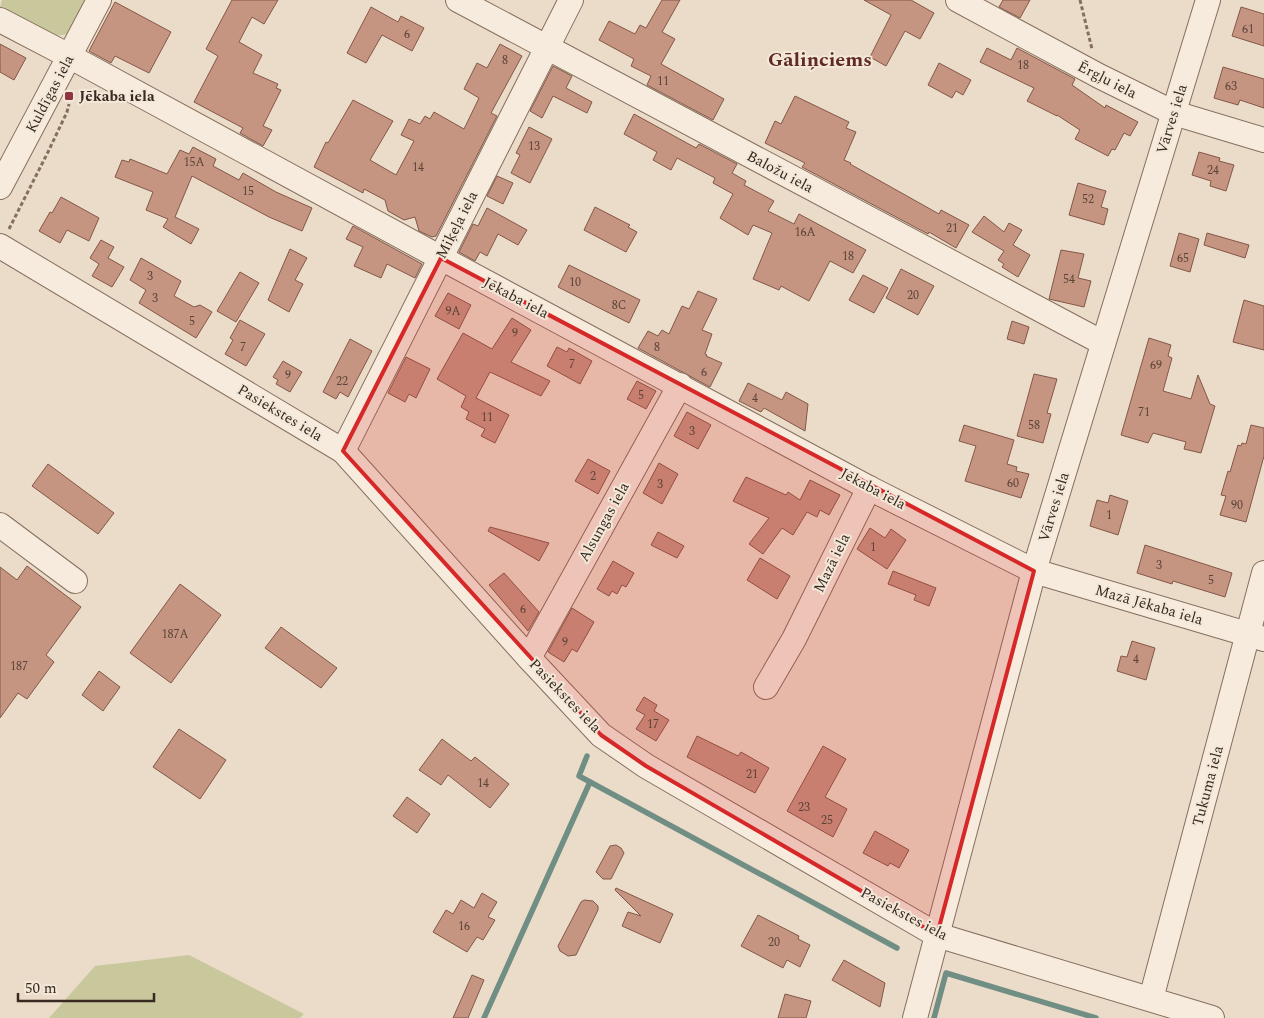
<svg xmlns="http://www.w3.org/2000/svg" width="1264" height="1018" viewBox="0 0 1264 1018" font-family="Spectral,serif">
	<style>
		.green { fill: #c9c89d }
		.lines { fill: none; stroke-linecap: round; stroke-linejoin: round }
		.stream { stroke: #708e83; stroke-width: 5.5 }
		.building { fill: #c69582; stroke: #835747 }
		.minor-casing { stroke: #866f5f; stroke-width: 26 }
		.path { stroke: #866f5f; stroke-width: 3; stroke-dasharray: 4 2.5; stroke-linecap: butt }
		.minor { stroke: #f6ebdc; stroke-width: 24 }
		.marked { fill: #d62828; fill-opacity: 0.2; stroke: #d62828; stroke-width: 4; stroke-linejoin: round }
		.poi-dot { fill: #903441; stroke: #f3e8d8; stroke-width: 2 }
		.labels { text-anchor: middle; dominant-baseline: central; stroke-width: 4; stroke-linejoin: round; paint-order: stroke }
		.number-label { font-size: 12px; fill: #5c4439 }
		.street-label { font-size: 15px; fill: #382921; stroke: #f3e8d8 }
		.poi-label { font-size: 15px; font-weight: bold; fill: #382921; stroke: #f3e8d8; text-anchor: start }
		.district-label { font-size: 20px; font-weight: bold; fill: #612924; stroke: #f3e8d8 }
	</style>
	<rect width="100%" height="100%" fill="#ebdcc9"/>
	<g class="green">
		<path d="M 2,0 L 88,0 C 84,9 80,20 74,28 C 59,48 20,22 3,14 L 0,7 Z"/>
		<path d="M 189,955 L 304,1014 L 300,1018 L 49,1018 L 95,966 Z"/>
	</g>
	<g class="lines">
		<g class="stream">
			<path d="M 587,756 L 579,776 L 897,948"/>
			<path d="M 484,1018 L 590,782"/>
			<path d="M 934,1018 L 946,973 L 1096,1018"/>
		</g>
	</g>
	<g class="building">
		<path d="M 232,0 L 278,0 L 264,24 L 252,17 L 239,42 L 262,55 L 253,73 L 278,84 L 276,88 L 281,90 L 263,126 L 272,130 L 263,146 L 240,133 L 243,128 L 194,102 L 218,56 L 206,49 Z"/>
		<path d="M 662,0 L 680,0 L 662,32 L 675,39 L 661,64 L 724,99 L 713,120 L 647,85 L 651,76 L 631,66 L 634,59 L 599,40 L 609,21 L 635,34 L 640,25 L 646,28 Z"/>
		<path d="M 864,0 L 911,0 L 934,13 L 920,39 L 905,31 L 886,66 L 870,57 L 891,15 Z"/>
		<path d="M 1003,0 L 1030,0 L 1020,18 L 999,7 Z"/>
		<path d="M 115,2 L 171,32 L 149,73 L 115,56 L 111,63 L 89,51 Z"/>
		<path d="M 371,7 L 398,22 L 401,16 L 424,28 L 412,51 L 382,35 L 366,63 L 347,53 Z"/>
		<path d="M 1241,7 L 1264,14 L 1264,46 L 1232,36 Z"/>
		<path d="M 0,44 L 26,58 L 14,80 L 0,72 Z"/>
		<path d="M 500,44 L 522,56 L 491,113 L 497,116 L 436,236 L 432,237 L 419,231 L 415,217 L 404,220 L 388,211 L 385,200 L 364,189 L 363,193 L 314,167 L 326,142 L 328,143 L 353,100 L 393,121 L 370,160 L 396,175 L 414,141 L 401,135 L 409,119 L 420,124 L 425,116 L 430,119 L 434,112 L 464,129 L 479,98 L 464,89 L 477,63 L 487,68 Z"/>
		<path d="M 987,48 L 1011,60 L 1017,48 L 1075,79 L 1072,85 L 1105,108 L 1106,105 L 1138,122 L 1130,136 L 1124,133 L 1115,150 L 1112,149 L 1108,156 L 1075,139 L 1080,130 L 1057,115 L 1057,116 L 1027,101 L 1034,88 L 980,62 Z"/>
		<path d="M 939,63 L 971,80 L 963,95 L 956,91 L 952,98 L 928,85 Z"/>
		<path d="M 553,66 L 572,76 L 566,88 L 592,102 L 587,113 L 553,96 L 542,118 L 530,111 Z"/>
		<path d="M 1223,67 L 1264,79 L 1264,108 L 1240,100 L 1238,105 L 1214,98 Z"/>
		<path d="M 795,96 L 849,122 L 846,128 L 856,132 L 844,160 L 851,163 L 850,164 L 939,214 L 941,210 L 969,225 L 956,248 L 929,232 L 928,234 L 802,167 L 805,163 L 765,143 L 775,121 L 781,124 Z"/>
		<path d="M 634,114 L 696,148 L 699,144 L 737,164 L 732,173 L 746,181 L 744,185 L 774,201 L 768,211 L 794,224 L 799,214 L 866,250 L 853,273 L 830,261 L 809,301 L 781,286 L 779,290 L 753,279 L 772,233 L 753,225 L 748,235 L 720,218 L 733,194 L 713,183 L 715,178 L 677,158 L 671,170 L 653,160 L 657,152 L 624,134 Z"/>
		<path d="M 529,127 L 552,139 L 530,183 L 511,173 L 520,155 L 516,153 Z"/>
		<path d="M 193,147 L 216,159 L 213,166 L 239,180 L 243,173 L 276,192 L 312,208 L 302,231 L 269,217 L 192,176 L 175,217 L 199,229 L 191,244 L 163,227 L 168,219 L 146,210 L 153,192 L 115,177 L 122,160 L 129,162 L 130,159 L 167,174 L 180,150 L 189,154 Z"/>
		<path d="M 1199,152 L 1220,158 L 1219,161 L 1234,165 L 1226,191 L 1210,186 L 1211,181 L 1192,175 Z"/>
		<path d="M 497,176 L 513,183 L 503,204 L 487,196 Z"/>
		<path d="M 1078,183 L 1106,191 L 1101,207 L 1108,209 L 1104,225 L 1069,215 Z"/>
		<path d="M 61,197 L 99,218 L 89,241 L 67,230 L 60,243 L 39,231 L 50,212 L 52,213 Z"/>
		<path d="M 595,207 L 630,225 L 628,227 L 637,232 L 626,252 L 584,230 Z"/>
		<path d="M 487,208 L 527,230 L 518,245 L 498,234 L 487,256 L 480,252 L 475,261 L 459,252 L 473,224 L 478,226 Z"/>
		<path d="M 984,216 L 1004,232 L 1009,223 L 1022,230 L 1013,245 L 1030,255 L 1018,277 L 1002,267 L 1004,264 L 998,260 L 1004,251 L 972,232 Z"/>
		<path d="M 353,226 L 422,264 L 415,278 L 387,264 L 381,278 L 354,266 L 363,247 L 346,239 Z"/>
		<path d="M 1179,233 L 1199,239 L 1190,272 L 1170,266 Z"/>
		<path d="M 1207,233 L 1249,245 L 1245,258 L 1204,245 Z"/>
		<path d="M 101,240 L 114,247 L 108,258 L 124,267 L 112,287 L 92,276 L 99,264 L 90,258 Z"/>
		<path d="M 290,249 L 307,258 L 295,280 L 303,284 L 289,312 L 268,300 Z"/>
		<path d="M 1061,250 L 1084,254 L 1078,278 L 1091,281 L 1084,307 L 1049,299 Z"/>
		<path d="M 141,258 L 181,281 L 174,296 L 194,307 L 200,305 L 212,312 L 196,338 L 139,303 L 146,290 L 130,280 Z"/>
		<path d="M 569,265 L 640,300 L 629,323 L 558,287 Z"/>
		<path d="M 901,269 L 934,286 L 918,315 L 886,298 Z"/>
		<path d="M 240,272 L 259,283 L 236,322 L 217,311 Z"/>
		<path d="M 863,275 L 888,288 L 874,313 L 849,300 Z"/>
		<path d="M 698,291 L 717,299 L 702,330 L 712,334 L 705,354 L 707,355 L 706,356 L 722,363 L 710,387 L 638,348 L 648,331 L 658,336 L 662,330 L 669,334 L 682,306 L 689,309 Z"/>
		<path d="M 448,293 L 471,305 L 459,329 L 435,316 Z"/>
		<path d="M 1244,300 L 1264,306 L 1264,350 L 1233,342 Z"/>
		<path d="M 512,318 L 531,330 L 511,362 L 550,381 L 541,396 L 490,372 L 476,398 L 509,415 L 495,443 L 481,436 L 485,429 L 466,419 L 469,412 L 461,407 L 466,396 L 437,379 L 463,333 L 492,349 Z"/>
		<path d="M 240,320 L 265,334 L 246,366 L 225,354 L 233,340 L 230,338 Z"/>
		<path d="M 1012,321 L 1029,327 L 1024,344 L 1007,339 Z"/>
		<path d="M 1149,338 L 1171,345 L 1168,356 L 1172,358 L 1163,391 L 1191,399 L 1198,375 L 1210,404 L 1215,406 L 1201,453 L 1184,449 L 1186,442 L 1153,433 L 1148,443 L 1121,435 Z"/>
		<path d="M 350,339 L 372,351 L 348,397 L 340,392 L 336,399 L 323,392 Z"/>
		<path d="M 557,347 L 567,352 L 569,348 L 592,361 L 580,384 L 547,366 Z"/>
		<path d="M 406,357 L 430,369 L 416,398 L 409,394 L 405,402 L 388,393 Z"/>
		<path d="M 283,361 L 302,372 L 290,392 L 276,384 L 278,380 L 273,377 Z"/>
		<path d="M 1034,374 L 1057,379 L 1047,413 L 1051,414 L 1043,443 L 1017,436 Z"/>
		<path d="M 637,381 L 656,391 L 646,409 L 627,399 Z"/>
		<path d="M 748,383 L 782,400 L 786,392 L 808,404 L 805,431 L 764,408 L 761,412 L 739,401 Z"/>
		<path d="M 687,412 L 711,425 L 698,449 L 674,436 Z"/>
		<path d="M 964,425 L 1014,440 L 1007,464 L 1017,467 L 1016,471 L 1029,474 L 1021,498 L 965,481 L 976,446 L 959,441 Z"/>
		<path d="M 1251,425 L 1264,428 L 1264,456 L 1246,522 L 1220,515 L 1226,496 L 1221,495 L 1228,471 L 1230,472 L 1238,445 L 1241,446 L 1242,443 L 1246,444 Z"/>
		<path d="M 588,459 L 610,471 L 598,494 L 575,481 Z"/>
		<path d="M 659,463 L 678,474 L 662,504 L 643,493 Z"/>
		<path d="M 48,464 L 114,513 L 98,534 L 32,486 Z"/>
		<path d="M 746,477 L 786,495 L 788,492 L 800,500 L 810,480 L 840,495 L 829,515 L 820,510 L 817,517 L 807,512 L 793,535 L 782,528 L 763,554 L 749,544 L 769,518 L 733,501 Z"/>
		<path d="M 1110,495 L 1128,501 L 1118,535 L 1090,526 L 1097,500 L 1108,503 Z"/>
		<path d="M 490,527 L 549,543 L 539,561 L 488,531 Z"/>
		<path d="M 870,528 L 885,538 L 891,529 L 906,540 L 887,569 L 857,549 Z"/>
		<path d="M 658,532 L 684,546 L 677,558 L 651,545 Z"/>
		<path d="M 1145,545 L 1232,573 L 1225,597 L 1173,581 L 1172,584 L 1137,573 Z"/>
		<path d="M 760,558 L 790,576 L 777,599 L 747,580 Z"/>
		<path d="M 613,561 L 634,573 L 626,587 L 622,585 L 617,594 L 612,591 L 609,596 L 597,589 Z"/>
		<path d="M 27,566 L 81,607 L 46,655 L 54,662 L 27,699 L 18,693 L 0,718 L 0,567 L 17,580 Z"/>
		<path d="M 893,571 L 936,588 L 929,606 L 914,600 L 916,595 L 888,584 Z"/>
		<path d="M 504,573 L 539,612 L 528,631 L 489,585 Z"/>
		<path d="M 180,584 L 221,615 L 171,683 L 130,653 Z"/>
		<path d="M 572,608 L 594,622 L 577,652 L 572,649 L 564,662 L 548,652 Z"/>
		<path d="M 281,627 L 337,668 L 321,688 L 265,648 Z"/>
		<path d="M 1132,641 L 1155,648 L 1146,680 L 1117,671 L 1121,656 L 1127,657 Z"/>
		<path d="M 99,671 L 120,687 L 103,711 L 82,695 Z"/>
		<path d="M 644,697 L 657,705 L 654,711 L 669,720 L 656,741 L 636,729 L 645,715 L 636,710 Z"/>
		<path d="M 179,729 L 226,760 L 200,799 L 153,767 Z"/>
		<path d="M 697,736 L 738,756 L 741,752 L 769,768 L 755,793 L 687,757 Z"/>
		<path d="M 442,739 L 471,761 L 475,757 L 509,784 L 490,808 L 448,775 L 441,785 L 419,770 Z"/>
		<path d="M 823,746 L 846,759 L 825,797 L 847,809 L 833,837 L 787,811 Z"/>
		<path d="M 407,797 L 430,814 L 417,833 L 393,816 Z"/>
		<path d="M 875,831 L 909,850 L 899,868 L 890,863 L 888,866 L 863,853 Z"/>
		<path d="M 616,845 L 621,848 L 624,853 L 611,879 L 603,879 L 596,872 L 610,846 Z"/>
		<path d="M 616,888 L 673,914 L 660,943 L 622,926 L 628,912 L 641,916 L 615,890 Z"/>
		<path d="M 482,893 L 497,902 L 488,917 L 495,920 L 483,940 L 477,937 L 467,952 L 433,932 L 446,910 L 453,914 L 461,900 L 474,908 Z"/>
		<path d="M 584,900 L 593,901 L 598,906 L 598,910 L 576,955 L 568,956 L 560,951 L 558,946 L 581,902 Z"/>
		<path d="M 758,915 L 799,936 L 798,939 L 810,945 L 800,967 L 787,960 L 783,968 L 741,946 Z"/>
		<path d="M 844,960 L 885,983 L 880,1007 L 832,980 Z"/>
		<path d="M 472,975 L 484,980 L 468,1018 L 453,1018 Z"/>
		<path d="M 785,994 L 811,1001 L 806,1018 L 778,1018 Z"/>
	</g>
	<g class="lines">
		<defs>
			<g id="minor">
				<path d="M 458,0 L 1103,343"/>
				<path d="M 958,0 L 1099,76 L 1174,113 L 1264,140"/>
				<path d="M 0,20 L 69,56 L 441,258 L 869,488 L 1034,571 L 1264,639"/>
				<path d="M 0,187 L 99,0"/>
				<path d="M 0,246 L 343,451 L 529,658 L 601,735 L 646,766 L 937,935 L 1212,1018"/>
				<path d="M 343,451 L 571,0"/>
				<path d="M 0,525 L 75,581"/>
				<path d="M 529,658 L 680,385"/>
				<path d="M 766,687 L 794,639 L 869,488"/>
				<path d="M 1151,999 L 1264,573"/>
				<path d="M 915,1018 L 1034,571 L 1208,0"/>
			</g>
		</defs>
		<use href="#minor" class="minor-casing"/>
		<g class="path">
			<path d="M 1080,0 L 1092,49"/>
			<path d="M 9,229 L 48,152 L 67,112 L 69,104"/>
		</g>
		<use href="#minor" class="minor"/>
	</g>
	<path class="marked" d="M 441,258 L 1034,571 L 937,935 L 646,766 L 601,735 L 343,451 Z"/>
	<rect class="poi-dot" x="64" y="91" width="10" height="10" rx="2.5"/>
	<g class="labels">
		<g class="number-label">
			<text x="1248" y="29">61</text>
			<text x="407" y="34">6</text>
			<text x="505" y="60">8</text>
			<text x="1023" y="65">18</text>
			<text x="663" y="81">11</text>
			<text x="1231" y="86">63</text>
			<text x="534" y="146">13</text>
			<text x="194" y="162">15A</text>
			<text x="418" y="167">14</text>
			<text x="1213" y="170">24</text>
			<text x="248" y="191">15</text>
			<text x="1088" y="199">52</text>
			<text x="952" y="228">21</text>
			<text x="805" y="232">16A</text>
			<text x="848" y="256">18</text>
			<text x="1183" y="258">65</text>
			<text x="150" y="276">3</text>
			<text x="1069" y="279">54</text>
			<text x="575" y="282">10</text>
			<text x="913" y="295">20</text>
			<text x="155" y="298">3</text>
			<text x="619" y="305">8C</text>
			<text x="453" y="311">9A</text>
			<text x="192" y="321">5</text>
			<text x="515" y="333">9</text>
			<text x="243" y="347">7</text>
			<text x="657" y="347">8</text>
			<text x="572" y="364">7</text>
			<text x="1156" y="365">69</text>
			<text x="704" y="372">6</text>
			<text x="288" y="375">9</text>
			<text x="342" y="381">22</text>
			<text x="641" y="395">5</text>
			<text x="755" y="398">4</text>
			<text x="1144" y="412">71</text>
			<text x="487" y="417">11</text>
			<text x="1034" y="425">58</text>
			<text x="692" y="431">3</text>
			<text x="593" y="476">2</text>
			<text x="1013" y="483">60</text>
			<text x="660" y="484">3</text>
			<text x="1237" y="505">90</text>
			<text x="1109" y="515">1</text>
			<text x="873" y="547">1</text>
			<text x="1159" y="565">3</text>
			<text x="1211" y="580">5</text>
			<text x="523" y="609">6</text>
			<text x="175" y="634">187A</text>
			<text x="565" y="642">9</text>
			<text x="1136" y="659">4</text>
			<text x="19" y="666">187</text>
			<text x="653" y="724">17</text>
			<text x="752" y="774">21</text>
			<text x="483" y="783">14</text>
			<text x="804" y="807">23</text>
			<text x="827" y="820">25</text>
			<text x="464" y="926">16</text>
			<text x="774" y="942">20</text>
		</g>
		<g class="street-label">
			<text transform="translate(1107 80) rotate(27)">Ērgļu iela</text>
			<text transform="translate(50 94) rotate(-62)">Kuldīgas iela</text>
			<text transform="translate(1172 119) rotate(-73)">Vārves iela</text>
			<text transform="translate(780 172) rotate(28)">Baložu iela</text>
			<text transform="translate(457 225) rotate(-63)">Miķeļa iela</text>
			<text transform="translate(516 298) rotate(28)">Jēkaba iela</text>
			<text transform="translate(280 413) rotate(31)">Pasiekstes iela</text>
			<text transform="translate(873 489) rotate(28)">Jēkaba iela</text>
			<text transform="translate(1054 507) rotate(-73)">Vārves iela</text>
			<text transform="translate(604 522) rotate(-61)">Alsungas iela</text>
			<text transform="translate(832 563) rotate(-64)">Mazā iela</text>
			<text transform="translate(1149 605) rotate(16)">Mazā Jēkaba iela</text>
			<text transform="translate(565 696) rotate(46)">Pasiekstes iela</text>
			<text transform="translate(1208 786) rotate(-75)">Tukuma iela</text>
			<text transform="translate(904 914) rotate(28)">Pasiekstes iela</text>
		</g>
		<g class="poi-label">
			<text x="79" y="96">Jēkaba iela</text>
		</g>
		<g class="district-label">
			<text x="820" y="60">Gāliņciems</text>
		</g>
	</g>
	<path d="M18 993v8h136v-8" fill="none" stroke="#382921" stroke-width="2.5"/>
	<text x="25" y="993" font-size="15" fill="#382921" stroke="#f3e8d8" stroke-width="4" paint-order="stroke">50 m</text>
</svg>
